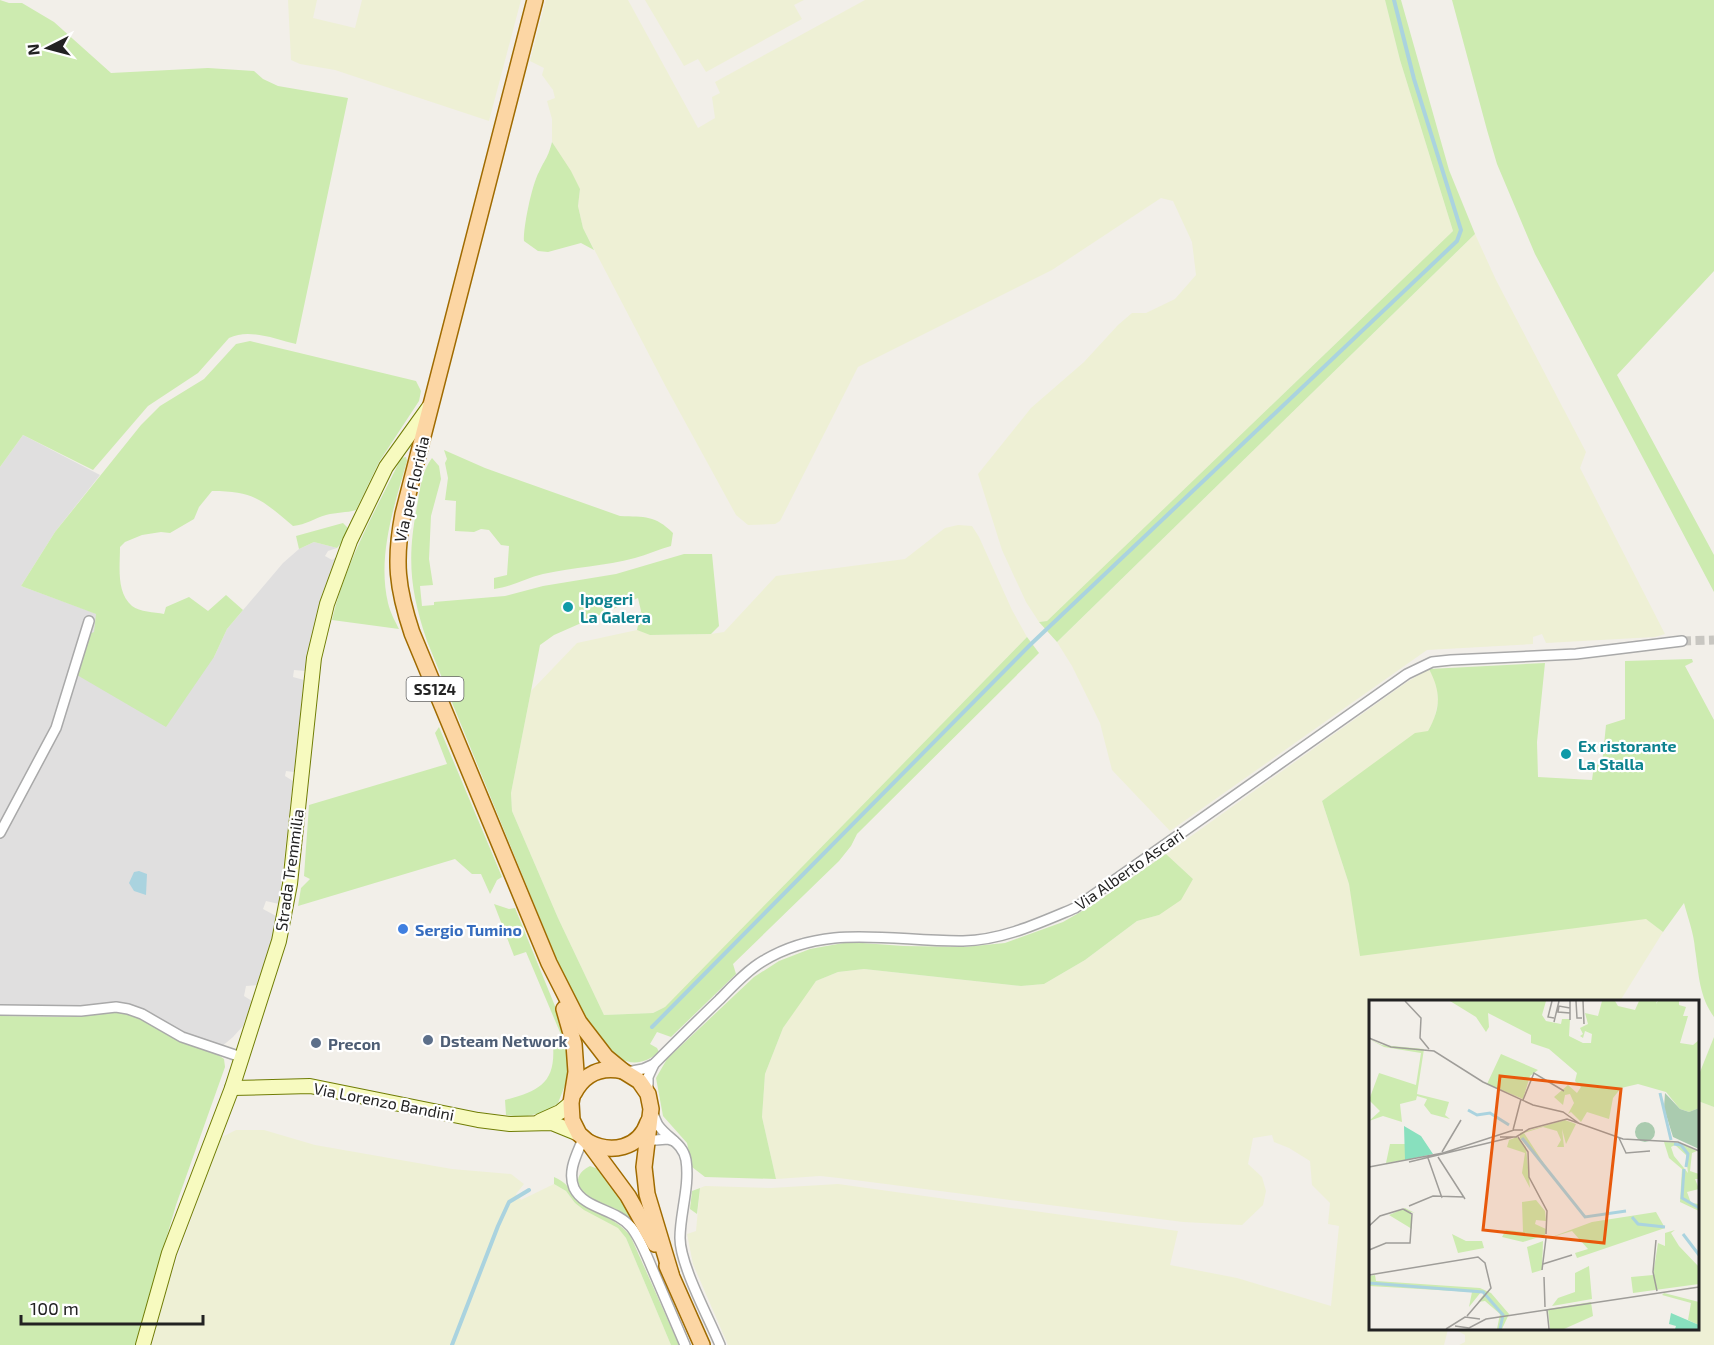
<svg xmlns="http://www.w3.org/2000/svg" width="1714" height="1345" viewBox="0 0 1714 1345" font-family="'Exo 2',sans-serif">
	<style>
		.residential { fill: #e0dfdf }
		.farmland { fill: #eef0d5 }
		.grass { fill: #cdebb0 }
		.water { fill: #aad3df }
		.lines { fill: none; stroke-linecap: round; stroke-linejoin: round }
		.stream { stroke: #aad3df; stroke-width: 4 }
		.minor-tunnel { stroke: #c8c6c1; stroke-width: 9; stroke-dasharray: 9 4.5; stroke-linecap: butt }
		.minor-casing { stroke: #a9a9a9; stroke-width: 12 }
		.secondary-casing { stroke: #707d05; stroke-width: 16 }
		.primary-casing { stroke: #a06b00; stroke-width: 18 }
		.minor { stroke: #fff; stroke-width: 9 }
		.secondary { stroke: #f7fabf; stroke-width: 14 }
		.primary { stroke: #fcd6a4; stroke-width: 15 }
		.culture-dot { fill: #0f9aa8; stroke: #fff; stroke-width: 2 }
		.shop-dot { fill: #3f7fe0; stroke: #fff; stroke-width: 2 }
		.service-dot { fill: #5c6f8a; stroke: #fff; stroke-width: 2 }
		.labels { text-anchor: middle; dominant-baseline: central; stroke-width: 4.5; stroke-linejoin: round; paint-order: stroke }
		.shield { fill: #fff; stroke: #646464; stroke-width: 1.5 }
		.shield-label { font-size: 15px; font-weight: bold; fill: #222 }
		.street-label { font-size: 16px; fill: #222; stroke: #fff }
		.culture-label { font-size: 16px; font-weight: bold; fill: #0d838f; stroke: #fff; text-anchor: start }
		.shop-label { font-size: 16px; font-weight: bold; fill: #366cbe; stroke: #fff; text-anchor: start }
		.service-label { font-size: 16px; font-weight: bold; fill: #4e5e75; stroke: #fff; text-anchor: start }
		.inset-river { fill: none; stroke: #aad3df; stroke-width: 3 }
		.inset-road { fill: none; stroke: #9f9d99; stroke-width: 1.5 }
		.view { fill: #e8590c; fill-opacity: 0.15; stroke: #e8590c; stroke-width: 3 }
		.inset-edge { fill: none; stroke: #222; stroke-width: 3 }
	</style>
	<rect width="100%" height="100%" fill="#f2efe9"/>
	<path class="residential" d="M 23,435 L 100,475 L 55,532 L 21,586 L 214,657 L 227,629 L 283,563 L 299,549 L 314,542 L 337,548 L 328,551 L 325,556 L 332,560 L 339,555 L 322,594 L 305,671 L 294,670 L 293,677 L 304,680 L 294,772 L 286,771 L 285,776 L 293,781 L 279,904 L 266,901 L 263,909 L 276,916 L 271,943 L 258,985 L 246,986 L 244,996 L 252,1001 L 243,1026 L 233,1037 L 214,1053 L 182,1042 L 146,1022 L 117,1012 L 65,1017 L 0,1016 L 0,467 Z"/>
	<g class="farmland">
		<path d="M 288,0 L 317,0 L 313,18 L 355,28 L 362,0 L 521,0 L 489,121 L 335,70 L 300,64 L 291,60 Z"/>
		<path d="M 546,0 L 628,0 L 698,128 L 715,118 L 712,97 L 720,93 L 715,82 L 865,0 L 1385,0 L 1400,60 L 1453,231 L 1047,621 L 1039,622 L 1026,602 L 1002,550 L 978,474 L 1031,408 L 1084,362 L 1118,325 L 1132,313 L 1146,313 L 1175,299 L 1196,275 L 1192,242 L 1173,201 L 1161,198 L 1052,270 L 858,367 L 780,521 L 775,524 L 748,525 L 736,515 L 666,387 L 583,228 L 578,206 L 580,189 L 552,142 L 552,119 L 547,101 L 555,98 L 553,90 L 542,75 L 544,68 L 530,61 Z"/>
		<path d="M 645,0 L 804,0 L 794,5 L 802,19 L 706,72 L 698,59 L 684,66 Z"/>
		<path d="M 1475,234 L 1496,280 L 1586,452 L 1580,468 L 1665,634 L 1655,637 L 1546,643 L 1542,634 L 1533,637 L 1533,644 L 1427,650 L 1170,831 L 1112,770 L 1100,723 L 1072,666 L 1057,642 Z"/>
		<path d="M 958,525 L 972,526 L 979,537 L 1012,610 L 1027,637 L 665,1007 L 653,1013 L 604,1015 L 558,918 L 512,811 L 511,793 L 531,691 L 577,643 L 637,630 L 651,635 L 711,634 L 724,632 L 776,576 L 905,559 L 945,528 Z"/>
		<path d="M 1429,669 L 1437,684 L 1438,702 L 1434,720 L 1428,731 L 1322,801 L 1349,884 L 1355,915 L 1647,919 L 1663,932 L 1620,1001 L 1370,1002 L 1370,1328 L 1448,1329 L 1444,1345 L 728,1345 L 693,1264 L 687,1234 L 696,1231 L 700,1188 L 705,1186 L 771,1188 L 838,1184 L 1178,1231 L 1170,1265 L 1237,1278 L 1331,1306 L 1339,1226 L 1328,1224 L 1330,1203 L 1312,1185 L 1310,1161 L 1289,1148 L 1274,1142 L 1272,1135 L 1253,1138 L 1248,1164 L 1262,1177 L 1266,1191 L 1263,1205 L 1242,1225 L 1183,1222 L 839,1178 L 820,1176 L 776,1179 L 762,1117 L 765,1074 L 783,1028 L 809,989 L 816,981 L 838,972 L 864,969 L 1021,986 L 1044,984 L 1085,960 L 1137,921 L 1159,915 L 1193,879 L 1166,854 L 1407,682 Z"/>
		<path d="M 1698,1101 L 1714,1107 L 1714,1345 L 1459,1345 L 1465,1342 L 1465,1335 L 1458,1331 L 1458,1328 L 1698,1328 Z"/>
		<path d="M 236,1130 L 264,1130 L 315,1145 L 452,1169 L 511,1174 L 524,1184 L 516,1194 L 521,1200 L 554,1184 L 566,1191 L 575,1203 L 619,1228 L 626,1238 L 671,1345 L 152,1345 L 168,1284 L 220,1138 Z"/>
	</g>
	<g class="grass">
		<path d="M 0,0 L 9,3 L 22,3 L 54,22 L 111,73 L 208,68 L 254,71 L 263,79 L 278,86 L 348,98 L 296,344 C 275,339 249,328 229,338 L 198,373 L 148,406 L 93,470 L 23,435 L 0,467 Z"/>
		<path d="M 1385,0 L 1401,0 L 1449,170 L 1475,234 L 1057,642 L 1039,622 L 1047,621 L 1453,231 L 1400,60 Z"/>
		<path d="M 1452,0 L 1714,0 L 1714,271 L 1617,375 L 1714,555 L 1714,592 L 1535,254 L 1497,164 L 1487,130 Z"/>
		<path d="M 552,142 L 571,171 L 580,189 L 578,206 L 583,228 L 594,250 L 581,243 L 548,252 L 538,251 L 524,241 C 523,228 532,184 539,172 C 545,159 548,158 552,142 Z"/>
		<path d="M 250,341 L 416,381 L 421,391 L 419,401 L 379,462 L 356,510 C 346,513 337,512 326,515 C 315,518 306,525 293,526 C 262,500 254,491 212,491 L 199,507 L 194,519 L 170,533 L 161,532 L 142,535 L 125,542 L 120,547 C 120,566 116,593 132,606 C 140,612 154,612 164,614 L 166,607 L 189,597 L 208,611 L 226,595 L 243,610 L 227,629 L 214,657 L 166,727 L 77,675 L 89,634 L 94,632 L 96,614 L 21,586 L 55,532 L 141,425 L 160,406 L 204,379 L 236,344 Z"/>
		<path d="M 444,450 L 485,468 L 620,516 C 645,517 655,515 673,533 L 671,546 C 659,549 647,555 635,558 C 605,566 574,567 543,574 C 526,578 511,587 494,589 L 494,578 L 507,575 L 509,546 L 501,545 L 489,530 L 481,529 L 474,532 L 455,531 L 456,501 L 445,500 L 448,478 L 445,463 L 447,459 Z"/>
		<path d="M 406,457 L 407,461 C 394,507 377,556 388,603 C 390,612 395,621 399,629 L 332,620 C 345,563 376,510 401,458 Z"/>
		<path d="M 432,458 L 439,466 L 441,479 L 431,516 L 429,559 L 433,585 L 420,586 L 422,606 L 434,605 L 434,602 L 505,596 L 543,586 L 616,574 L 684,554 L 712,554 L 719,626 L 711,634 L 650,635 L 637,630 L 641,611 L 638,598 L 554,635 L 540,645 L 511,793 L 512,811 L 558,918 L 604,1015 L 653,1013 L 665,1007 L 1027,637 L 1039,653 L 857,834 L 851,846 L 839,861 L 733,964 L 736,974 L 671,1037 L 657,1032 L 650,1044 L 657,1048 L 659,1052 C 625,1081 602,1043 581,1019 L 427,641 C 409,588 407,556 418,501 C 420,487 423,469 432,458 Z"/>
		<path d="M 343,523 L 348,528 L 348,535 L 337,548 L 314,542 L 299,549 L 296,536 Z"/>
		<path d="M 1692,659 L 1693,662 L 1685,666 L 1714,720 L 1714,1017 C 1699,996 1699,975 1695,949 C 1694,934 1688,918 1684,903 L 1663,932 L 1646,919 L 1360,956 L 1349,884 L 1322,801 L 1415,733 L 1428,731 C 1441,708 1441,692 1429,669 L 1545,663 L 1537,742 L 1538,777 L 1592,780 L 1594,765 L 1602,764 L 1606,725 L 1625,719 L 1625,661 Z"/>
		<path d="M 439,727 L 502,877 L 497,880 L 490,894 L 481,874 L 472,874 L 455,859 L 298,906 L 301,888 L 310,879 L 304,876 L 309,805 L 447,764 L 435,733 Z"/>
		<path d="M 1166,854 L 1193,879 L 1181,900 L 1159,915 L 1137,921 L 1085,960 L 1044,984 L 1021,986 L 864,969 L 838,972 L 816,981 L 783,1028 L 765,1074 L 762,1117 L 776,1179 L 705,1177 L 692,1167 L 687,1143 L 663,1116 L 656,1078 L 667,1059 L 754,977 L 779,961 L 810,949 L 849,942 L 903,946 L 964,947 L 1005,943 L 1063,922 L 1091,906 Z"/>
		<path d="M 494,904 L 509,909 L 515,908 L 566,1033 L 571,1070 L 558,1103 L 551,1108 L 545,1112 L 523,1117 L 506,1115 L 505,1100 C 538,1091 556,1084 553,1045 L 562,1037 L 526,952 L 514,956 Z"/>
		<path d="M 117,1012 L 135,1015 L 182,1042 L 217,1054 L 224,1059 L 225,1067 L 176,1205 L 135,1345 L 0,1345 L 0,1016 L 65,1017 Z"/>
		<path d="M 1714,1037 L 1714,1107 L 1698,1101 L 1698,1077 Z"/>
		<path d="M 590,1166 L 601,1170 L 636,1224 C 630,1219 624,1214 617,1210 C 606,1203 577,1198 578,1180 C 579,1173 584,1169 590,1166 Z"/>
		<path d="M 554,1177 C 572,1185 569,1193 582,1203 C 598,1217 612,1215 630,1235 L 679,1345 L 671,1345 L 626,1238 L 618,1228 L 584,1210 L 575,1203 L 566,1191 L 554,1184 Z"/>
		<path d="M 700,1188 L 697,1214 L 690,1209 L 692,1191 Z"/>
	</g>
	<path class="water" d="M 139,871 L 147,874 L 146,895 L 134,891 L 129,883 L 134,872 Z"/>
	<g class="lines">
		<g class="stream">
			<path d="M 652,1027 L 1031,644 L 1457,241 L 1461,230 L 1414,79 L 1394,0"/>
			<path d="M 452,1345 L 498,1226 L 509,1202 L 529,1190"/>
		</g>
		<path class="minor-tunnel" d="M 1682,641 L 1714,640"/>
		<defs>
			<g id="minor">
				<path d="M 0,833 L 56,728 L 89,621"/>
				<path d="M 0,1010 L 81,1011 L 116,1007 L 128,1009 L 142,1014 L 182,1037 L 241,1057"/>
				<path d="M 627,1072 L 643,1069 L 654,1064 C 675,1043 697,1021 719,1000 C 732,987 746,971 763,961 C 827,922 893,942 963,941 C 1003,940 1039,923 1075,908 L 1407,674 L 1432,662 L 1451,660 L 1576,654 L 1682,641"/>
				<path d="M 648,1093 L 648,1077 L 654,1064"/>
				<path d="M 653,1113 C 654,1116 656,1122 658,1125 C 667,1138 683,1143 686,1160 C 690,1186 680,1213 680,1238 C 680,1265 709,1318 720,1345"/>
				<path d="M 583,1139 C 577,1154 567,1171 574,1188 C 584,1209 616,1209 631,1227 C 640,1238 646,1254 652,1268 C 663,1294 674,1319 685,1345"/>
				<path d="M 643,1141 L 668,1139 L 674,1141"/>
			</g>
			<g id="secondary">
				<path d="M 232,1088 L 310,1086 L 478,1120 L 510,1124 L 552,1123 L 579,1134"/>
				<path d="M 540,1121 L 560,1112 L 571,1103"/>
				<path d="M 143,1345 L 169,1253 L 232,1088 L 279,941 L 290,884 L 314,658 L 327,604 L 350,541 L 386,467 L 429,407"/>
			</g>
			<g id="primary">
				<path d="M 535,0 L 403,514 C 394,561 397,588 412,633 L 549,963 L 579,1022 L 606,1057 L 623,1071 L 639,1081 L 648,1094 L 651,1109 L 644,1167 L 647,1194 L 671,1274"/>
				<path d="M 564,1009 L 574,1044 L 576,1072 L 571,1103 L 572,1120 L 579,1134 L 588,1142 L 628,1196 L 655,1244"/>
				<path d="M 574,1093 C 584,1074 601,1066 623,1071"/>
				<path d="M 588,1142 C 611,1154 639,1149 648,1122"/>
				<path d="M 667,1266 L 702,1345"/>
			</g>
		</defs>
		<use href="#minor" class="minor-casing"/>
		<use href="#secondary" class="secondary-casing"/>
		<use href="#primary" class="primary-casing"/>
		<use href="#minor" class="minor"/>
		<use href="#secondary" class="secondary"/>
		<use href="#primary" class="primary"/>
	</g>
	<g class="culture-dot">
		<circle cx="568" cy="607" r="6"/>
		<circle cx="1566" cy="754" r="6"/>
	</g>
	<circle class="shop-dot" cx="403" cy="929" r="6"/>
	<g class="service-dot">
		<circle cx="428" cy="1040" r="6"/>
		<circle cx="316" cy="1043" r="6"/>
	</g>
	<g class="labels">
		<rect class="shield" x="406.5" y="677" width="57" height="24" rx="4.5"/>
		<g class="shield-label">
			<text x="435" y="689">SS124</text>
		</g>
		<g class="street-label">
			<text transform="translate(411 489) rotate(-77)">Via per Floridia</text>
			<text transform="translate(1129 869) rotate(-35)">Via Alberto Ascari</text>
			<text transform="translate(289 870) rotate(-82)">Strada Tremmilia</text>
			<text transform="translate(384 1101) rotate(11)">Via Lorenzo Bandini</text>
		</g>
		<g class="culture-label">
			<text x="580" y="598">Ipogeri<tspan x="580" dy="18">La Galera</tspan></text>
			<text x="1578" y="745">Ex ristorante<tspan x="1578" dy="18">La Stalla</tspan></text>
		</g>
		<g class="shop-label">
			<text x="415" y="929">Sergio Tumino</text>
		</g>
		<g class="service-label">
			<text x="440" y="1040">Dsteam Network</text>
			<text x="328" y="1043">Precon</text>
		</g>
	</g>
	<g transform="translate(1369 1000)">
		<rect width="330" height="330" fill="#f2efe9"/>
		<path d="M 81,1 L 177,1 L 173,15 L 177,21 L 192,24 L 193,19 L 201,19 L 200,36 L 214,43 L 222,43 L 223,34 L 216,31 L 214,38 L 211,36 L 214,34 L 211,28 L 219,24 L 216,13 L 229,16 L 233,1 L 246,1 L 249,6 L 266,10 L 270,1 L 288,1 L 287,4 L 289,1 L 310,1 L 310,5 L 317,7 L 314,16 L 319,16 L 311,43 L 324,45 L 330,40 L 330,108 L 320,112 L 311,109 L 297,92 L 269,84 L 252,88 L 244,98 L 240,119 L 218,112 L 212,122 L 202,112 L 199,114 L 205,103 L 201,94 L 196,95 L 194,105 L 185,97 L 199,85 L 208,93 L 212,87 L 206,81 L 208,73 L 180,49 L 162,43 L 162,35 L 119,13 L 120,27 L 117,32 L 107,17 ZM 0,39 L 13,45 L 55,49 L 48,94 L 80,102 L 76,115 L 81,119 L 62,114 L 55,105 L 58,99 L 48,96 L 47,100 L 31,104 L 33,122 L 14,116 L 0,121 L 11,111 L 0,100 L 10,73 L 47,85 L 52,53 L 15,47 ZM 132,54 L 169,70 L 161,76 L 154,99 L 118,84 ZM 196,120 L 207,124 L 197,144 L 193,129 L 195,147 L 188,147 L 192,140 L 188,131 L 174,127 L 155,133 L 183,176 L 151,138 L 151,133 ZM 148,137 L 157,147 L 161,188 L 153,173 L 156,153 L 138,147 L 140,140 ZM 295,142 L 311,143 L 328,151 L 323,153 L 321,171 L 330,174 L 330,179 L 326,179 L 330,189 L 318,192 L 322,203 L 330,204 L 330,211 L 311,202 L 313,169 L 300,158 ZM 306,145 L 317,155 L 319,173 L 305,156 L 302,147 ZM 21,144 L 36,144 L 36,160 L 17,163 ZM 167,200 L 176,211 L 177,221 L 167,220 L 166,224 L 177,229 L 176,235 L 154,242 L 133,237 L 137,230 L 154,232 L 153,202 ZM 36,208 L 46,213 L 42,212 L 43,229 L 20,215 ZM 287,212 L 296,228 L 208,258 L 206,253 L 219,249 L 203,231 L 180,238 L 223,222 ZM 306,230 L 302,233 L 310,246 L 330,267 L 330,284 L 264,293 L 262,277 L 284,275 L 289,243 L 296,246 L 296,233 ZM 83,234 L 97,241 L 113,241 L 115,248 L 89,253 ZM 174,241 L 173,270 L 163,273 L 158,247 ZM 220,266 L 223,299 L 183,306 L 189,298 L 206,292 L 206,273 ZM 6,275 L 7,281 L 111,288 L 122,293 L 140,314 L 133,329 L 128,329 L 131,314 L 116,301 L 109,302 L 115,294 L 112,292 L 100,307 L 103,292 L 0,286 L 0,276 ZM 295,293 L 330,302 L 330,325 L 319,320 L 322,303 L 293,295 ZM 222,302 L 224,316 L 195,329 L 181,329 L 179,309 Z" fill="#cdebb0" fill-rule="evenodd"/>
		<path d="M 296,93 L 311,109 L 320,112 L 330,108 L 330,149 L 304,137 L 295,108 ZM266 132a10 10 0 1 1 20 0a10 10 0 1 1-20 0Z" fill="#aacbaf"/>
		<path d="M 35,126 L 52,136 L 64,154 L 36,160 ZM 302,313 L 330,325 L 330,329 L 306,329 L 307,326 L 300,324 Z" fill="#88e0be"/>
		<path class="inset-river" d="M 291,93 L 302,140M 99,110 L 108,115 L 121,113 L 140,125M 153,138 L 216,217 L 257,211M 305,144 L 312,145 L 319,154 L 317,167M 315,169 L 313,198 L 330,208M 263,217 L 269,224 L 296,227M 314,234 L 330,255M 0,283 L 114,292 L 134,315 L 131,329"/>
		<path class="inset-road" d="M 36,1 L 52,18 L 51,38 L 60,49M 183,1 L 179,17 L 185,18M 201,1 L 201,20M 207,1 L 208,18 L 213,18M 214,1 L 215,24M 201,8 L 190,6 L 189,12 L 201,13M 185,22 L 190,1M 0,38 L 22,47 L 65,51 L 114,82 L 164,105 L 194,112 L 211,124M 154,100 L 165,73 L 195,91M 144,130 L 152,99M 131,137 L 147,137 L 160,129 L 198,119 L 254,139 L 309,142 L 330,151M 149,137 L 159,152 L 160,177 L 178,211 L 177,234M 250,138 L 257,153 L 281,151M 73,152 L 92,120M 69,157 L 96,199M 59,158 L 73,198M 40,162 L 144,137M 0,167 L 74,153 L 145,130 L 154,130M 40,206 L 64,196 L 95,197M 0,226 L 11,216 L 34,209M 287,240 L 284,272 L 288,291M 0,250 L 17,243 L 41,243 L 43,214 L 34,209M 174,264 L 203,255M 173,270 L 177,238M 0,275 L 109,257 L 116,263 L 122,288 L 98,316M 175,277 L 176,307M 178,310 L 180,329M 86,326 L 100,328 L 117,319 L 330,287M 77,329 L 96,317 L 111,319"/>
		<path class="view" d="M 131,76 L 252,89 L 235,243 L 114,230 Z"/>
		<rect width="330" height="330" class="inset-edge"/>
	</g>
	<g transform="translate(48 48) rotate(264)" stroke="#ffffff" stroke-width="4.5" paint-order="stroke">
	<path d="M0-4.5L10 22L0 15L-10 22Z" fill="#222222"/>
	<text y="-9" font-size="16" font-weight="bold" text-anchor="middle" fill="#222222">N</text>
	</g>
	<path d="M21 1315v9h182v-9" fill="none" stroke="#222222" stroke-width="3"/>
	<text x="30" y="1315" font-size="18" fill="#222222" stroke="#ffffff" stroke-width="4.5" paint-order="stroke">100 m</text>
</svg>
